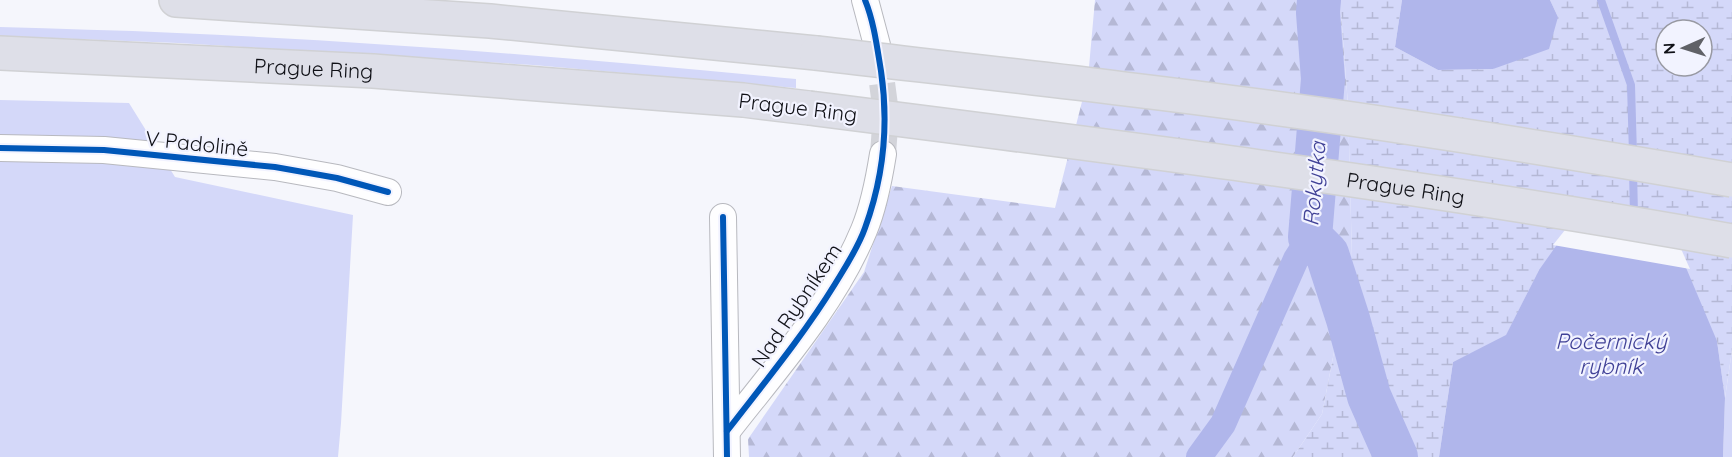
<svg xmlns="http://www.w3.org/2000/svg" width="1732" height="457" viewBox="0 0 1732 457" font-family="Quicksand,sans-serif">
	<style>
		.green { fill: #d4d8f9 }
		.forest { fill: url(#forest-firs) }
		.wetland { fill: url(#wetland-marsh); fill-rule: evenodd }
		.water { fill: #b0b6eb }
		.pier { fill: #f5f6fc }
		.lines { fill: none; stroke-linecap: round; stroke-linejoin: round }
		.stream { stroke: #b0b6eb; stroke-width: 8 }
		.canal { stroke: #b0b6eb; stroke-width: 26 }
		.river { stroke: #b0b6eb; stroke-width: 44 }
		.minor-tunnel { stroke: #d3d4da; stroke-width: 26; stroke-dasharray: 26 13; stroke-linecap: butt }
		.minor-casing { stroke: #b8b9bf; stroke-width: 28 }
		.highway-casing { stroke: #d0d1d4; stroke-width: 36 }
		.minor { stroke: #fefeff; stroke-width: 26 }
		.highway { stroke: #dedfe8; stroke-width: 33 }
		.highway-bridge-casing { stroke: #d0d1d4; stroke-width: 36; stroke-linecap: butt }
		.highway-bridge { stroke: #dedfe8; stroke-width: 33 }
		.cycleway-casing { stroke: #f2f3ff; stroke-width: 10 }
		.cycleway { stroke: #0057b8; stroke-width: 6 }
		.labels { text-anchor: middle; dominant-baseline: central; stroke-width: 4.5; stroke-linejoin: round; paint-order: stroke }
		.street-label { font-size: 21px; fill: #101117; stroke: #f2f3ff }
		.water-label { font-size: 22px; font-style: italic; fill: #414297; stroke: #f2f3ff }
	</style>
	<defs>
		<pattern id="forest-firs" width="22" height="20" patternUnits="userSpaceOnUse" patternTransform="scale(1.5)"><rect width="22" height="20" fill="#d4d8f9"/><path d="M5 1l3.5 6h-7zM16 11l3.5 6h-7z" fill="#b5b8d5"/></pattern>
		<pattern id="wetland-marsh" width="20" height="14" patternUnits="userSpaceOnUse" patternTransform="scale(1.5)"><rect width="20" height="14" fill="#d4d8f9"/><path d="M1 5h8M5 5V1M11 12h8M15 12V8" fill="none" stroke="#b5b8d5"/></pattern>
	</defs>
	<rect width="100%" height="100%" fill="#f5f6fc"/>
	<g class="green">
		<path d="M 0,27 C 59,29 118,30 177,33 C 384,42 590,59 796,79 L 796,88 L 533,65 L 178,43 L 0,36 Z"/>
		<path d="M 0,100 L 129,103 L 175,177 L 353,215 L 341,423 L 338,457 L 0,457 Z"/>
		<path d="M 1732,350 L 1732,457 L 1723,457 L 1725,398 Z"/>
	</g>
	<path class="forest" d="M 1095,0 L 1340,0 L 1348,105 L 1352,259 L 1322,414 L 1293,457 L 749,457 L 748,439 L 864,272 L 892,186 L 1055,208 L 1088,78 Z"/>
	<path class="wetland" d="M 1340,0 L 1402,0 L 1395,47 L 1438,70 L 1493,69 L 1558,17 L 1550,0 L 1732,0 L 1732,350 L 1725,398 L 1717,341 L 1539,270 L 1506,336 L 1453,362 L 1439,457 L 1293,457 L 1322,414 L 1352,259 L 1348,105 ZM 1666,30 L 1702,30 L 1702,66 L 1666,66 Z"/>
	<g class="water">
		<path d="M 1402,0 L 1550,0 L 1558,17 L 1549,49 L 1493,69 L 1438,70 L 1395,47 Z"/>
		<path d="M 1566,232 L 1676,244 L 1717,341 L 1725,398 L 1723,457 L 1439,457 L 1453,362 L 1506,335 L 1539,270 Z"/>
	</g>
	<path class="pier" d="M 1591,214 L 1678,242 L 1690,269 L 1553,245 L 1565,230 Z"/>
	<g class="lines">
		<g class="stream">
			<path d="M 1601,0 L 1631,85 L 1633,155"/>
			<path d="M 1318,13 L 1324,0"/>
			<path d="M 1633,170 L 1634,215"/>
		</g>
		<path class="canal" d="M 1199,457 L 1223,424 L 1296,259 L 1310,237"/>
		<path class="river" d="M 1319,0 L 1318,13 L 1323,79 L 1310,237 L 1327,254 L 1348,319 L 1369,396 L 1396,457"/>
		<path class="minor-tunnel" d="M 877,45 L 886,113 L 883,154"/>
		<defs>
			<g id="minor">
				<path d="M 865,0 L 877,45"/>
				<path d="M 0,148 L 104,150 L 275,167 L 337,178 L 388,192"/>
				<path d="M 723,217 L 727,457"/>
				<path d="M 727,431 C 776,368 833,305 864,230 C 874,206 879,179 883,154"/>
			</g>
			<g id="highway">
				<path d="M 176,0 L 490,21 L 816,53"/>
				<path id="s1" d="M 0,53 L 373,71 L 743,100 L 809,108"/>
			</g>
		</defs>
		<use href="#minor" class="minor-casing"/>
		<use href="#highway" class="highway-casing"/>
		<use href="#minor" class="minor"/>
		<use href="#highway" class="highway"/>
		<defs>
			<g id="highway-bridge">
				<path d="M 816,53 C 919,65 1022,76 1125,89 C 1328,113 1531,145 1732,180"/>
				<path id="s2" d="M 809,108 C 1117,147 1426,186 1732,241"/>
			</g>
		</defs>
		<use href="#highway-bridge" class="highway-bridge-casing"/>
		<use href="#highway-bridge" class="highway-bridge"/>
		<defs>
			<g id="cycleway">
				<path d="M 0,148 L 104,150 L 275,167 L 337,178 L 388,192"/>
				<path d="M 723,217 L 727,457"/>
				<path d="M 727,431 C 764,383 803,336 835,284 C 846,266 858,248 865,228 C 884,176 889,125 881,71 C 877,47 874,22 865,0"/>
			</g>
		</defs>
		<use href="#cycleway" class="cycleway-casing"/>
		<use href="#cycleway" class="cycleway"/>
	</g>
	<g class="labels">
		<g class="street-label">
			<text stroke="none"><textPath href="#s1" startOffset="314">Prague Ring</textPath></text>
			<text transform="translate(798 107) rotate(7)">Prague Ring</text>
			<text transform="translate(197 143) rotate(6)">V Padolině</text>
			<text stroke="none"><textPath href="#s2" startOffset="602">Prague Ring</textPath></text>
			<text transform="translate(796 305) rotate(-56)">Nad Rybníkem</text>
		</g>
		<g class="water-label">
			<text transform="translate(1314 184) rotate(-85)">Rokytka</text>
			<text x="1611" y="341">Počernický<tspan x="1611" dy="25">rybník</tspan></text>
		</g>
	</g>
	<g transform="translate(1684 48) rotate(267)"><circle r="28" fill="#f2f3ff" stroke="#9899a2" stroke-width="1.5"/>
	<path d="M0-4.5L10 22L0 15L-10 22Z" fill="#606167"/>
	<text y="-9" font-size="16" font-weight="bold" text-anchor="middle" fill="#101117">N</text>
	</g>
</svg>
